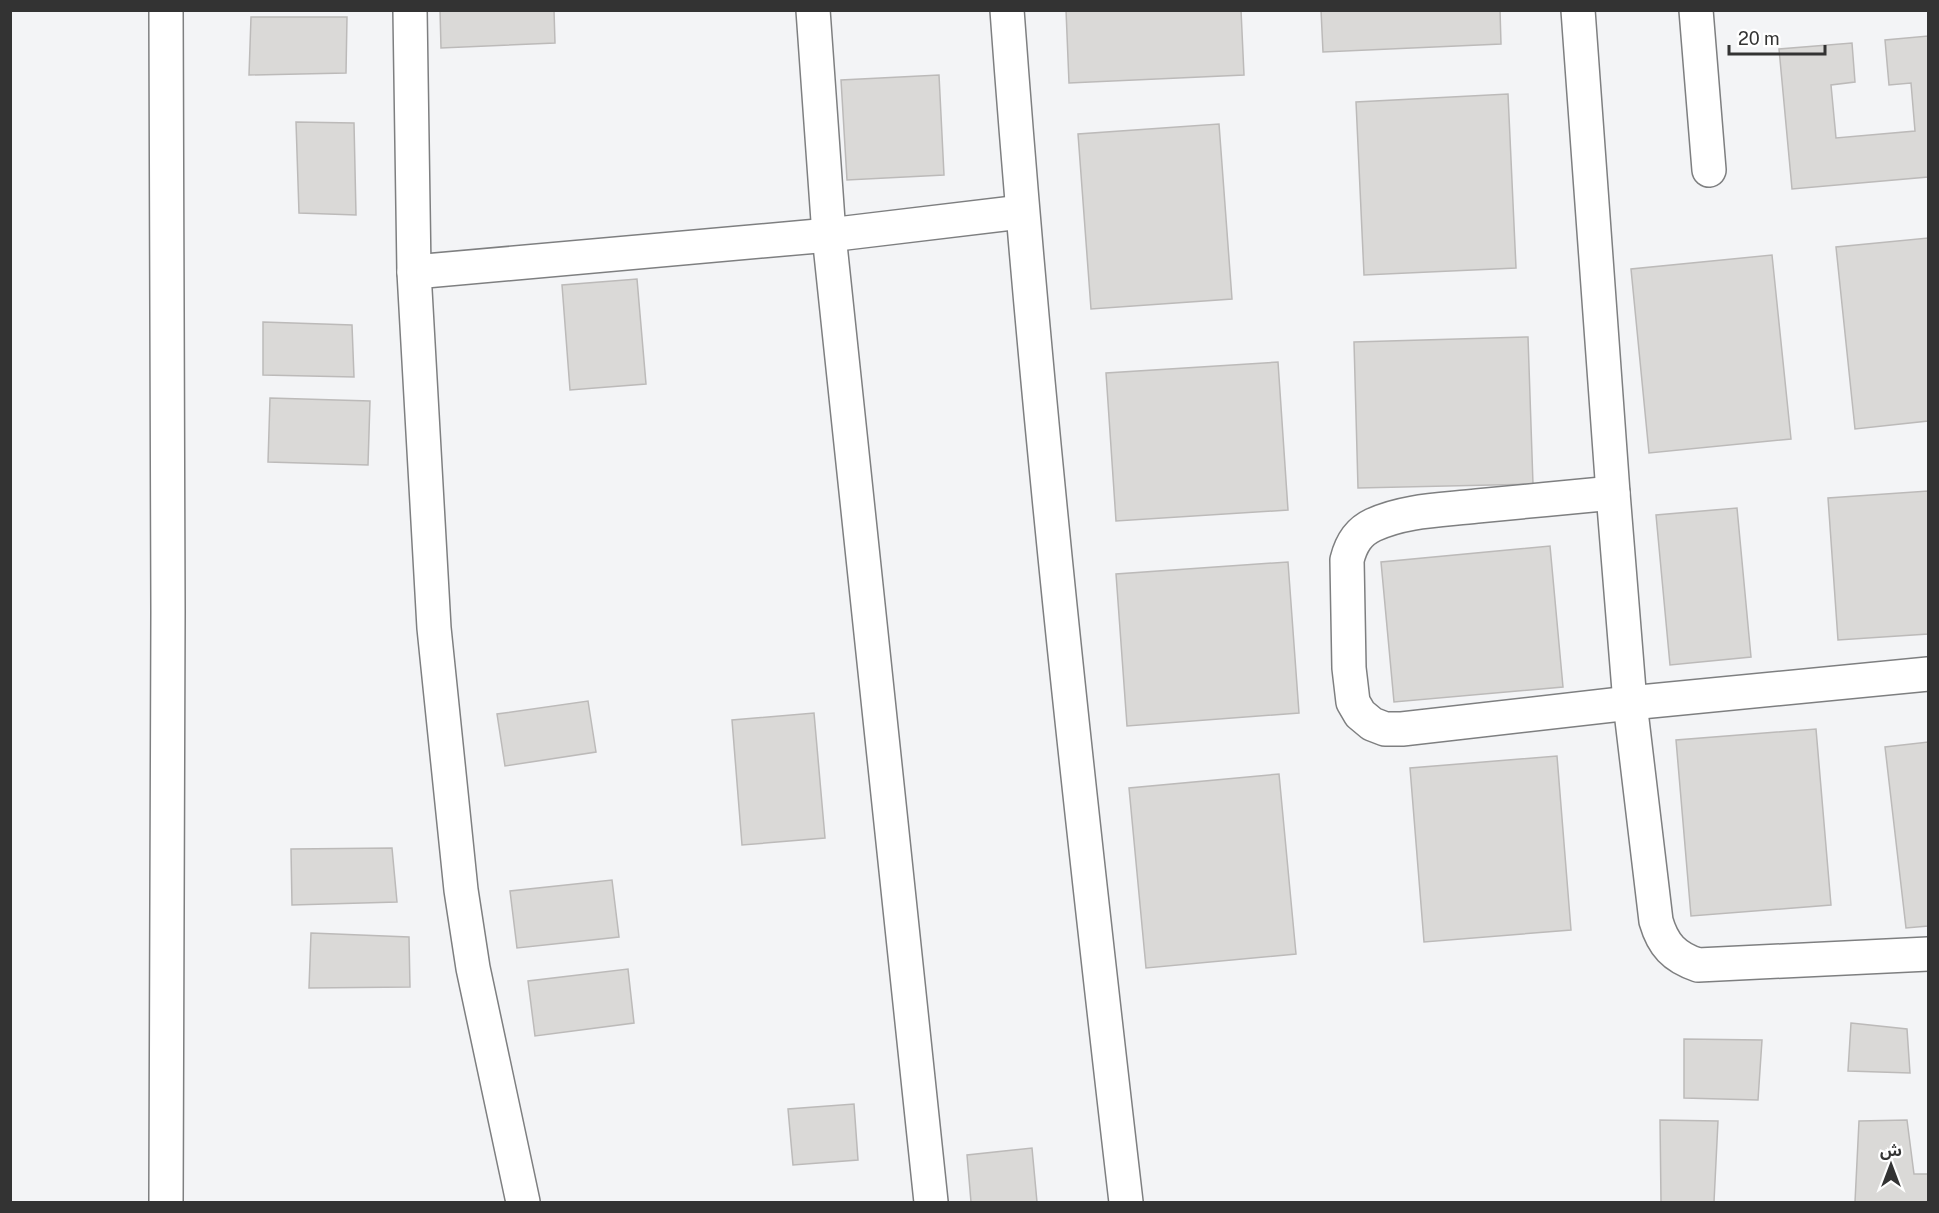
<svg xmlns="http://www.w3.org/2000/svg" width="1939" height="1213" viewBox="0 0 1939 1213" font-family="'Public Sans','Noto Sans Arabic',sans-serif">
	<style>
		.building { fill: #dad9d7; stroke: #bcbab9; stroke-width: 1.5 }
		.lines { fill: none; stroke-linecap: round; stroke-linejoin: round }
		.minor-casing { stroke: #7e7f80; stroke-width: 36 }
		.minor { stroke: #fff; stroke-width: 33 }
	</style>
	<rect width="100%" height="100%" fill="#f3f4f6"/>
	<g class="building">
		<path d="M 440,10 L 554,10 L 555,43 L 441,48 Z"/>
		<path d="M 1066,10 L 1241,10 L 1244,75 L 1069,83 Z"/>
		<path d="M 1321,10 L 1500,10 L 1501,44 L 1323,52 Z"/>
		<path d="M 251,17 L 347,17 L 346,73 L 249,75 Z"/>
		<path d="M 1928,36 L 1928,177 L 1792,189 L 1779,49 L 1852,43 L 1855,82 L 1831,85 L 1836,138 L 1915,131 L 1911,83 L 1889,85 L 1885,40 Z"/>
		<path d="M 939,75 L 944,175 L 847,180 L 841,80 Z"/>
		<path d="M 1508,94 L 1516,268 L 1364,275 L 1356,102 Z"/>
		<path d="M 296,122 L 354,123 L 356,215 L 299,213 Z"/>
		<path d="M 1219,124 L 1232,299 L 1091,309 L 1078,134 Z"/>
		<path d="M 1928,238 L 1928,421 L 1855,429 L 1836,247 Z"/>
		<path d="M 1772,255 L 1791,439 L 1649,453 L 1631,269 Z"/>
		<path d="M 637,279 L 646,384 L 570,390 L 562,285 Z"/>
		<path d="M 263,322 L 352,325 L 354,377 L 263,375 Z"/>
		<path d="M 1528,337 L 1533,484 L 1358,488 L 1354,342 Z"/>
		<path d="M 1278,362 L 1288,510 L 1116,521 L 1106,373 Z"/>
		<path d="M 270,398 L 370,401 L 368,465 L 268,462 Z"/>
		<path d="M 1928,491 L 1928,634 L 1838,640 L 1828,498 Z"/>
		<path d="M 1737,508 L 1751,657 L 1670,665 L 1656,515 Z"/>
		<path d="M 1550,546 L 1563,687 L 1394,702 L 1381,562 Z"/>
		<path d="M 1288,562 L 1299,713 L 1127,726 L 1116,574 Z"/>
		<path d="M 588,701 L 596,752 L 505,766 L 497,714 Z"/>
		<path d="M 814,713 L 825,838 L 742,845 L 732,720 Z"/>
		<path d="M 1816,729 L 1831,905 L 1691,916 L 1676,740 Z"/>
		<path d="M 1928,742 L 1928,926 L 1906,928 L 1885,747 Z"/>
		<path d="M 1557,756 L 1571,930 L 1424,942 L 1410,768 Z"/>
		<path d="M 1279,774 L 1296,954 L 1146,968 L 1129,788 Z"/>
		<path d="M 392,848 L 397,902 L 292,905 L 291,849 Z"/>
		<path d="M 612,880 L 619,937 L 517,948 L 510,891 Z"/>
		<path d="M 311,933 L 409,937 L 410,987 L 309,988 Z"/>
		<path d="M 628,969 L 634,1023 L 535,1036 L 528,981 Z"/>
		<path d="M 1851,1023 L 1907,1029 L 1910,1073 L 1848,1071 Z"/>
		<path d="M 1684,1039 L 1762,1040 L 1758,1100 L 1684,1098 Z"/>
		<path d="M 854,1104 L 858,1160 L 793,1165 L 788,1109 Z"/>
		<path d="M 1660,1120 L 1718,1121 L 1714,1202 L 1661,1202 Z"/>
		<path d="M 1907,1120 L 1914,1174 L 1928,1174 L 1928,1202 L 1855,1202 L 1859,1121 Z"/>
		<path d="M 1032,1148 L 1037,1202 L 971,1202 L 967,1155 Z"/>
	</g>
	<g class="lines">
		<defs>
			<g id="minor">
				<path d="M 410,10 L 414,272 L 434,628 L 461,890 L 473,968 L 523,1202"/>
				<path d="M 813,10 L 829,235 L 931,1202"/>
				<path d="M 1007,10 C 1036,409 1080,806 1126,1202"/>
				<path d="M 1578,10 L 1613,493 L 1630,703 L 1656,921 C 1663,945 1674,957 1698,965 L 1928,954"/>
				<path d="M 1696,10 L 1709,170"/>
				<path d="M 414,272 L 829,235 L 1022,212"/>
				<path d="M 1613,493 C 1568,497 1522,502 1477,506 C 1443,510 1405,510 1373,525 C 1358,532 1351,544 1347,560 L 1349,668 L 1353,702 L 1360,714 L 1372,724 L 1385,729 L 1402,729 L 1630,703 L 1928,674"/>
				<path d="M 166,1202 L 168,612 L 166,10"/>
			</g>
		</defs>
		<use href="#minor" class="minor-casing"/>
		<use href="#minor" class="minor"/>
	</g>
	<rect width="1939" height="1213" fill="none" stroke="#333333" stroke-width="24"/>
	<g transform="translate(1891 1165)" stroke="#ffffff" stroke-width="4.5" paint-order="stroke">
	<path d="M0-4.5L10 22L0 15L-10 22Z" fill="#333333"/>
	<text y="-9" font-size="16" font-weight="bold" text-anchor="middle" fill="#333333">ش</text>
	</g>
	<path d="M1729 45v9h96v-9" fill="none" stroke="#333333" stroke-width="3"/>
	<text x="1738" y="45" font-size="18" fill="#333333" stroke="#ffffff" stroke-width="4.5" paint-order="stroke">20 m</text>
</svg>
